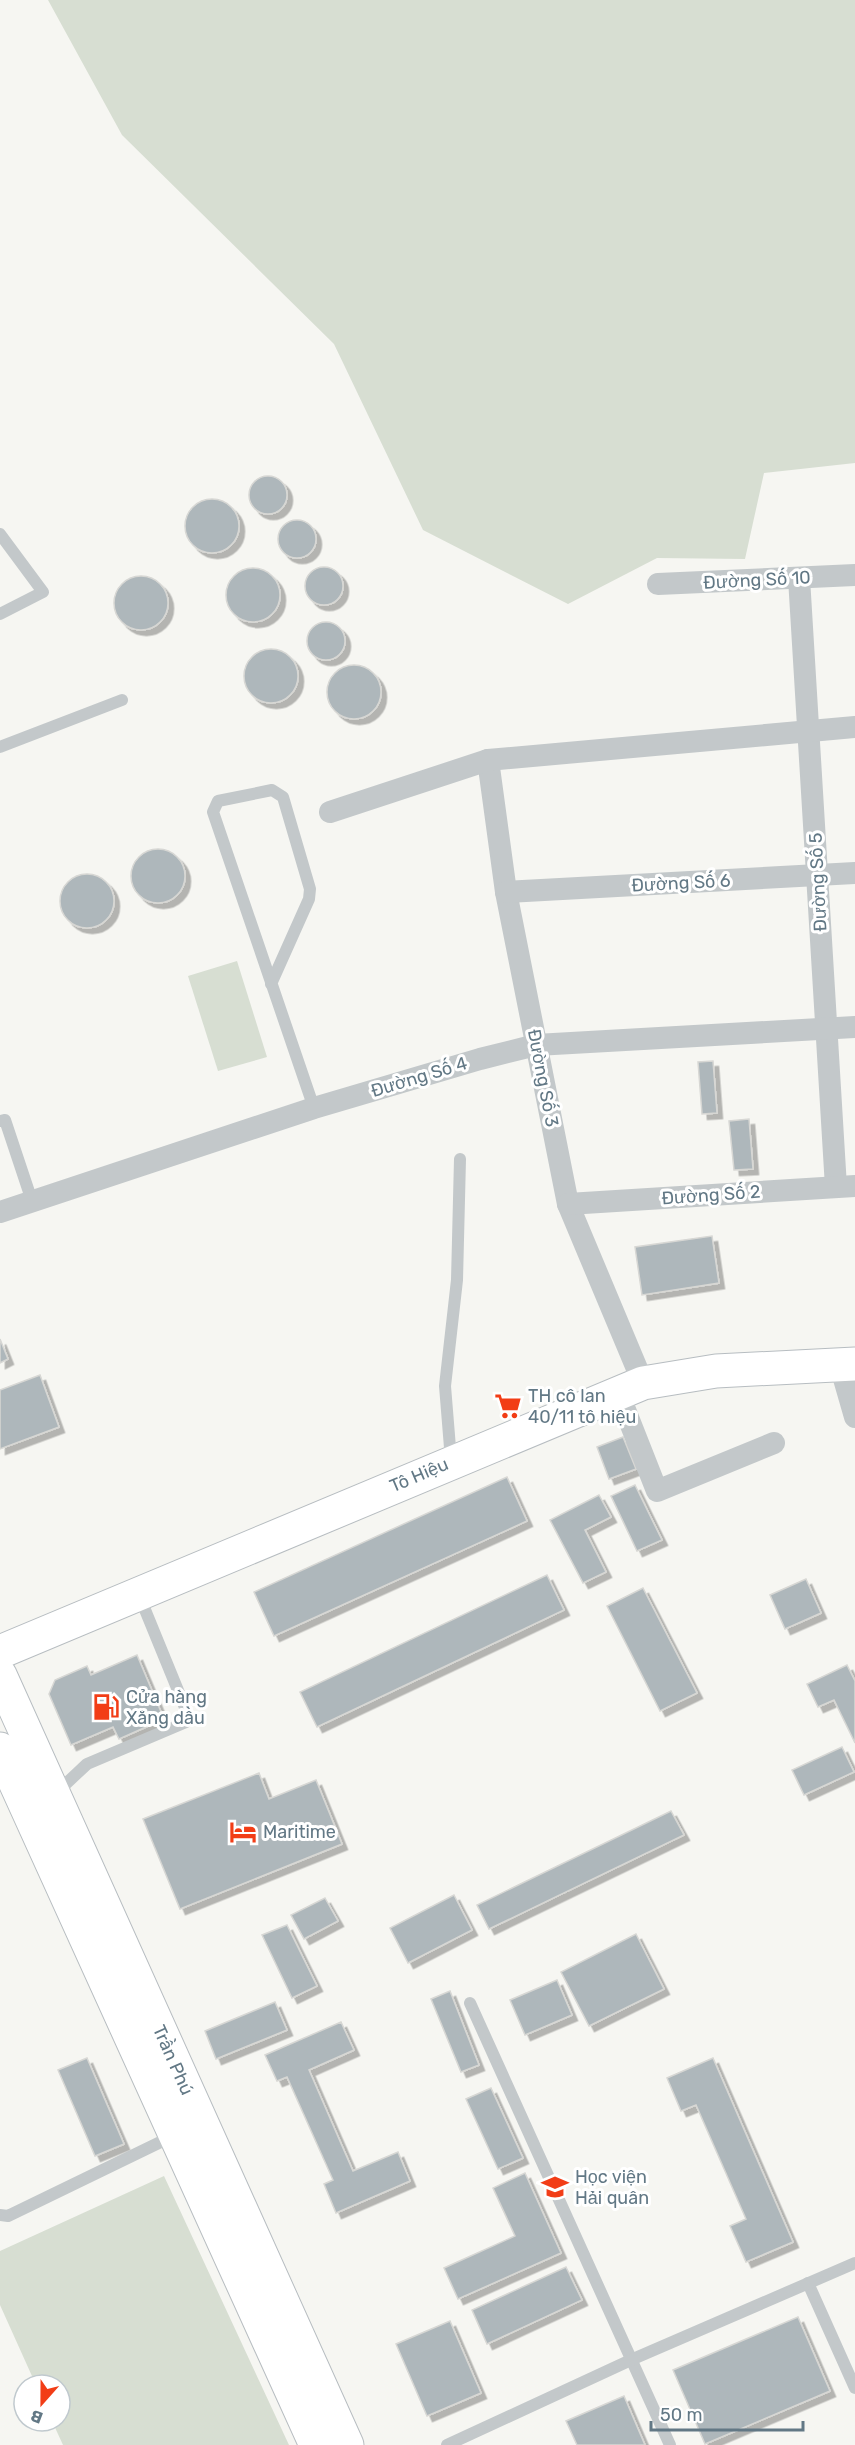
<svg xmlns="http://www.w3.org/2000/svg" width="855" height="2445" viewBox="0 0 855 2445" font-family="Rubik,sans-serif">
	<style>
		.green { fill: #d7ded2 }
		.building { fill: #aeb7bb; stroke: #d7d7d4; stroke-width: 1.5; filter: url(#shadow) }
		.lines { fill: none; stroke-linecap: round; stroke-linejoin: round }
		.secondary-casing { stroke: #b7bdc1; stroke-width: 35 }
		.lane { stroke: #c3c8ca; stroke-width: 12 }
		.street { stroke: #c3c8ca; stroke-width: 22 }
		.secondary { stroke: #fff; stroke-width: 33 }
		.labels { text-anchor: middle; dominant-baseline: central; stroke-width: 6; stroke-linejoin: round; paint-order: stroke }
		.street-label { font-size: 18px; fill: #627885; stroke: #fff }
		.poi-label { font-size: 18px; fill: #627885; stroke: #fff; text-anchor: start }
	</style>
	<defs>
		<filter id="shadow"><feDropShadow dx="5.5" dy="5.5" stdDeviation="0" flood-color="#0004"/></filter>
	</defs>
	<rect width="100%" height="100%" fill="#f6f6f2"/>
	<g class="green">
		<path d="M 48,0 L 855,0 L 855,463 L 764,473 L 745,559 L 657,558 L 568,604 L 423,530 L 334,344 L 122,135 Z"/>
		<path d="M 237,961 L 267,1057 L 218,1071 L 188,976 Z"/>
		<path d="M 164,2176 L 289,2445 L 63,2445 L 52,2421 L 60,2421 L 60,2385 L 36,2385 L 0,2305 L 0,2251 Z"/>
	</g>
	<g class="building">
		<circle cx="268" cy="495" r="19"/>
		<circle cx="212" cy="526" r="27"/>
		<circle cx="297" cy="539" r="19"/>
		<circle cx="324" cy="586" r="19"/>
		<circle cx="253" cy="595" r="27"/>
		<circle cx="141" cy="603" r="27"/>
		<circle cx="326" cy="641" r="19"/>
		<circle cx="271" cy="676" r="27"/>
		<circle cx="354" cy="692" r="27"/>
		<circle cx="158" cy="876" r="27"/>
		<circle cx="87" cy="901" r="27"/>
		<path d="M 713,1061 L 717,1113 L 702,1114 L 698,1062 Z"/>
		<path d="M 749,1119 L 753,1169 L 734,1170 L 729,1121 Z"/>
		<path d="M 712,1236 L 719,1283 L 642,1295 L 635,1247 Z"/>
		<path d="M 0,1339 L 8,1359 L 0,1363 Z"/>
		<path d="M 40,1375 L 59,1427 L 0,1449 L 0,1390 Z"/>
		<path d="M 623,1437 L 636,1469 L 609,1479 L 597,1447 Z"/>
		<path d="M 507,1477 L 527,1521 L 274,1636 L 254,1592 Z"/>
		<path d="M 635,1485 L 662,1540 L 637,1551 L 611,1496 Z"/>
		<path d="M 599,1495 L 611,1517 L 585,1530 L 606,1572 L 583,1583 L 550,1520 Z"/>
		<path d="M 547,1575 L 564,1610 L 317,1727 L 300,1692 Z"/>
		<path d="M 806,1579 L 821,1613 L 785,1629 L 770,1595 Z"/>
		<path d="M 643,1588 L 697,1693 L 660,1711 L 607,1606 Z"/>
		<path d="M 137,1655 L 164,1719 L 119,1739 L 113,1727 L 71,1745 L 49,1694 L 55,1680 L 87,1666 L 91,1675 Z"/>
		<path d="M 847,1665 L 855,1681 L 855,1743 L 834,1700 L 818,1707 L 807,1684 Z"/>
		<path d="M 842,1747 L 854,1772 L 804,1795 L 792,1770 Z"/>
		<path d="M 259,1773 L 269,1799 L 316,1780 L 342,1844 L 180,1909 L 143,1819 Z"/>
		<path d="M 671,1811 L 684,1835 L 489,1929 L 477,1905 Z"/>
		<path d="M 454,1895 L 472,1930 L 408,1963 L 390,1928 Z"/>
		<path d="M 325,1898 L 338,1921 L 304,1939 L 291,1915 Z"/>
		<path d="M 287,1925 L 317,1986 L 292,1998 L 262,1935 Z"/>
		<path d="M 636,1934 L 664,1989 L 589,2026 L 561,1972 Z"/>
		<path d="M 557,1980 L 572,2015 L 525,2035 L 510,2000 Z"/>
		<path d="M 450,1991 L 479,2065 L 461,2072 L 431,1999 Z"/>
		<path d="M 275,2002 L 287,2030 L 216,2059 L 205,2031 Z"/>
		<path d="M 341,2022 L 354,2050 L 309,2070 L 353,2171 L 398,2152 L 410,2181 L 336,2213 L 324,2184 L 333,2180 L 287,2077 L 277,2081 L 265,2055 Z"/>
		<path d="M 87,2058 L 124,2144 L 95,2156 L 58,2070 Z"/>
		<path d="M 713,2058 L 793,2242 L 746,2262 L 730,2226 L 746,2219 L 696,2105 L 681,2111 L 667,2078 Z"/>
		<path d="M 491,2088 L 523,2158 L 498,2169 L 466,2099 Z"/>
		<path d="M 525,2173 L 561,2253 L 458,2299 L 444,2268 L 515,2236 L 493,2188 Z"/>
		<path d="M 566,2267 L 582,2300 L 487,2344 L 472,2310 Z"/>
		<path d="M 798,2317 L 830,2391 L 705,2444 L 673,2370 Z"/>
		<path d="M 450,2321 L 481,2393 L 427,2416 L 396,2344 Z"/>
		<path d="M 624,2396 L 645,2445 L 577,2445 L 566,2421 Z"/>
	</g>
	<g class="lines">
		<defs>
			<g id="secondary">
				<path d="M 0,1652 L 643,1383 L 716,1371 L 855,1364"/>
				<path d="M 0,1675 L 347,2445"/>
				<path d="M 0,1749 L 316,2445"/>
			</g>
		</defs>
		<use href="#secondary" class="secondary-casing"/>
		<g class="lane">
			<path d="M 0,534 L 43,592 L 0,614"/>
			<path d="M 0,747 L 122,700"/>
			<path d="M 271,984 L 309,899 L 310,889 L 283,797 L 272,790 L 218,801 L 213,812 L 314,1108"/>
			<path d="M 0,1121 L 5,1120 L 32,1201"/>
			<path d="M 451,1460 L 445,1386 L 457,1280 L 460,1159"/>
			<path d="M 55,1794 L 87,1764 L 186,1722 L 186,1710 L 139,1595"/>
			<path d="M 470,2003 L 670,2445"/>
			<path d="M 0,2215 L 8,2216 L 175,2135"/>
			<path d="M 808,2283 L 855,2388"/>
			<path d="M 447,2445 L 633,2359 L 855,2263"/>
		</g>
		<g class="street">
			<path d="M 799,578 L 836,1187"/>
			<path d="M 658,584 L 855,575"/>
			<path d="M 488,760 L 506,892 L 568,1204 L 643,1383"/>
			<path d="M 330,812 L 488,760 L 855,727"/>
			<path d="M 506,892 L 855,873"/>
			<path d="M 568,1204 L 855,1186"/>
			<path d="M 0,1212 L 314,1108 L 480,1059 L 536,1045 L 855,1027"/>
			<path d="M 840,1365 L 855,1417"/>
			<path d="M 618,1392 L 657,1491 L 774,1443"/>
		</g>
		<use href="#secondary" class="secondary"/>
	</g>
	<defs>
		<symbol id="supermarket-bare" viewBox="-9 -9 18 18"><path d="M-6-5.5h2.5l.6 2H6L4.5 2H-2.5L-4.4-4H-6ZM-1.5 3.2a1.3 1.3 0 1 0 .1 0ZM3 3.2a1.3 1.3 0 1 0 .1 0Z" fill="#f23d16" stroke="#fff" stroke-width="2.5" paint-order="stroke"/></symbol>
		<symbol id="fuel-bare" viewBox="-9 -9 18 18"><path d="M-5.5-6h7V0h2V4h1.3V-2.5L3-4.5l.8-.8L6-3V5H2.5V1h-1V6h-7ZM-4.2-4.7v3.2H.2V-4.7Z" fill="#f23d16" stroke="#fff" stroke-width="2.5" paint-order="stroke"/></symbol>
		<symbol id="hotel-bare" viewBox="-9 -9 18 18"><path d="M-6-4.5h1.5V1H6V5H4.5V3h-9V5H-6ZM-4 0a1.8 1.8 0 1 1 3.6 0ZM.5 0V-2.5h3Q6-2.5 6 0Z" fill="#f23d16" stroke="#fff" stroke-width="2.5" paint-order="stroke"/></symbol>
		<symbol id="university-bare" viewBox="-9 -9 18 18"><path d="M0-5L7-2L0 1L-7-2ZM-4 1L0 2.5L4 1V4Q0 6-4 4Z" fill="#f23d16" stroke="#fff" stroke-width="2.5" paint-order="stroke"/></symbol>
	</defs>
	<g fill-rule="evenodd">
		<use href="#supermarket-bare" x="489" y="1387" width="38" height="38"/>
		<use href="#fuel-bare" x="87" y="1688" width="38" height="38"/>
		<use href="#hotel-bare" x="224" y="1813" width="38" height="38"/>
		<use href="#university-bare" x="536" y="2168" width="38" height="38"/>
	</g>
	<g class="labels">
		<g class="street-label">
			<text transform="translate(757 580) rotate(-3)">Đường Số 10</text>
			<text transform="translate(818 882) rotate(-93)">Đường Số 5</text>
			<text transform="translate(681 883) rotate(-3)">Đường Số 6</text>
			<text transform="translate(419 1077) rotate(-17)">Đường Số 4</text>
			<text transform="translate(543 1078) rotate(79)">Đường Số 3</text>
			<text transform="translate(711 1195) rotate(-4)">Đường Số 2</text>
			<text transform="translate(419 1475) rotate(-23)">Tô Hiệu</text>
			<text transform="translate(173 2060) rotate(66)">Trần Phú</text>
		</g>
		<g class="poi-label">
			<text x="528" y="1396">TH cô lan<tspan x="528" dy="21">40/11 tô hiệu</tspan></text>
			<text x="126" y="1697">Cửa hàng<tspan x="126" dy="21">Xăng dầu</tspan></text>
			<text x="263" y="1832">Maritime</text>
			<text x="575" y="2177">Học viện<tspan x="575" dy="21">Hải quân</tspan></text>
		</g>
	</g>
	<g transform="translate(42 2403) rotate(201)"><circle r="28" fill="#ffffff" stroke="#c0c9ce" stroke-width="1.5"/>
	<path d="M0-4.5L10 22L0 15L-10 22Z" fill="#f23d16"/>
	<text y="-9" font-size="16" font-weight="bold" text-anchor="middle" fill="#627885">B</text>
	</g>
	<path d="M651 2421v9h152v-9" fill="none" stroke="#627885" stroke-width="3"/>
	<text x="660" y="2421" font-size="18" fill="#627885" stroke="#ffffff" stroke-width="4.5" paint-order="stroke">50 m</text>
</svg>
